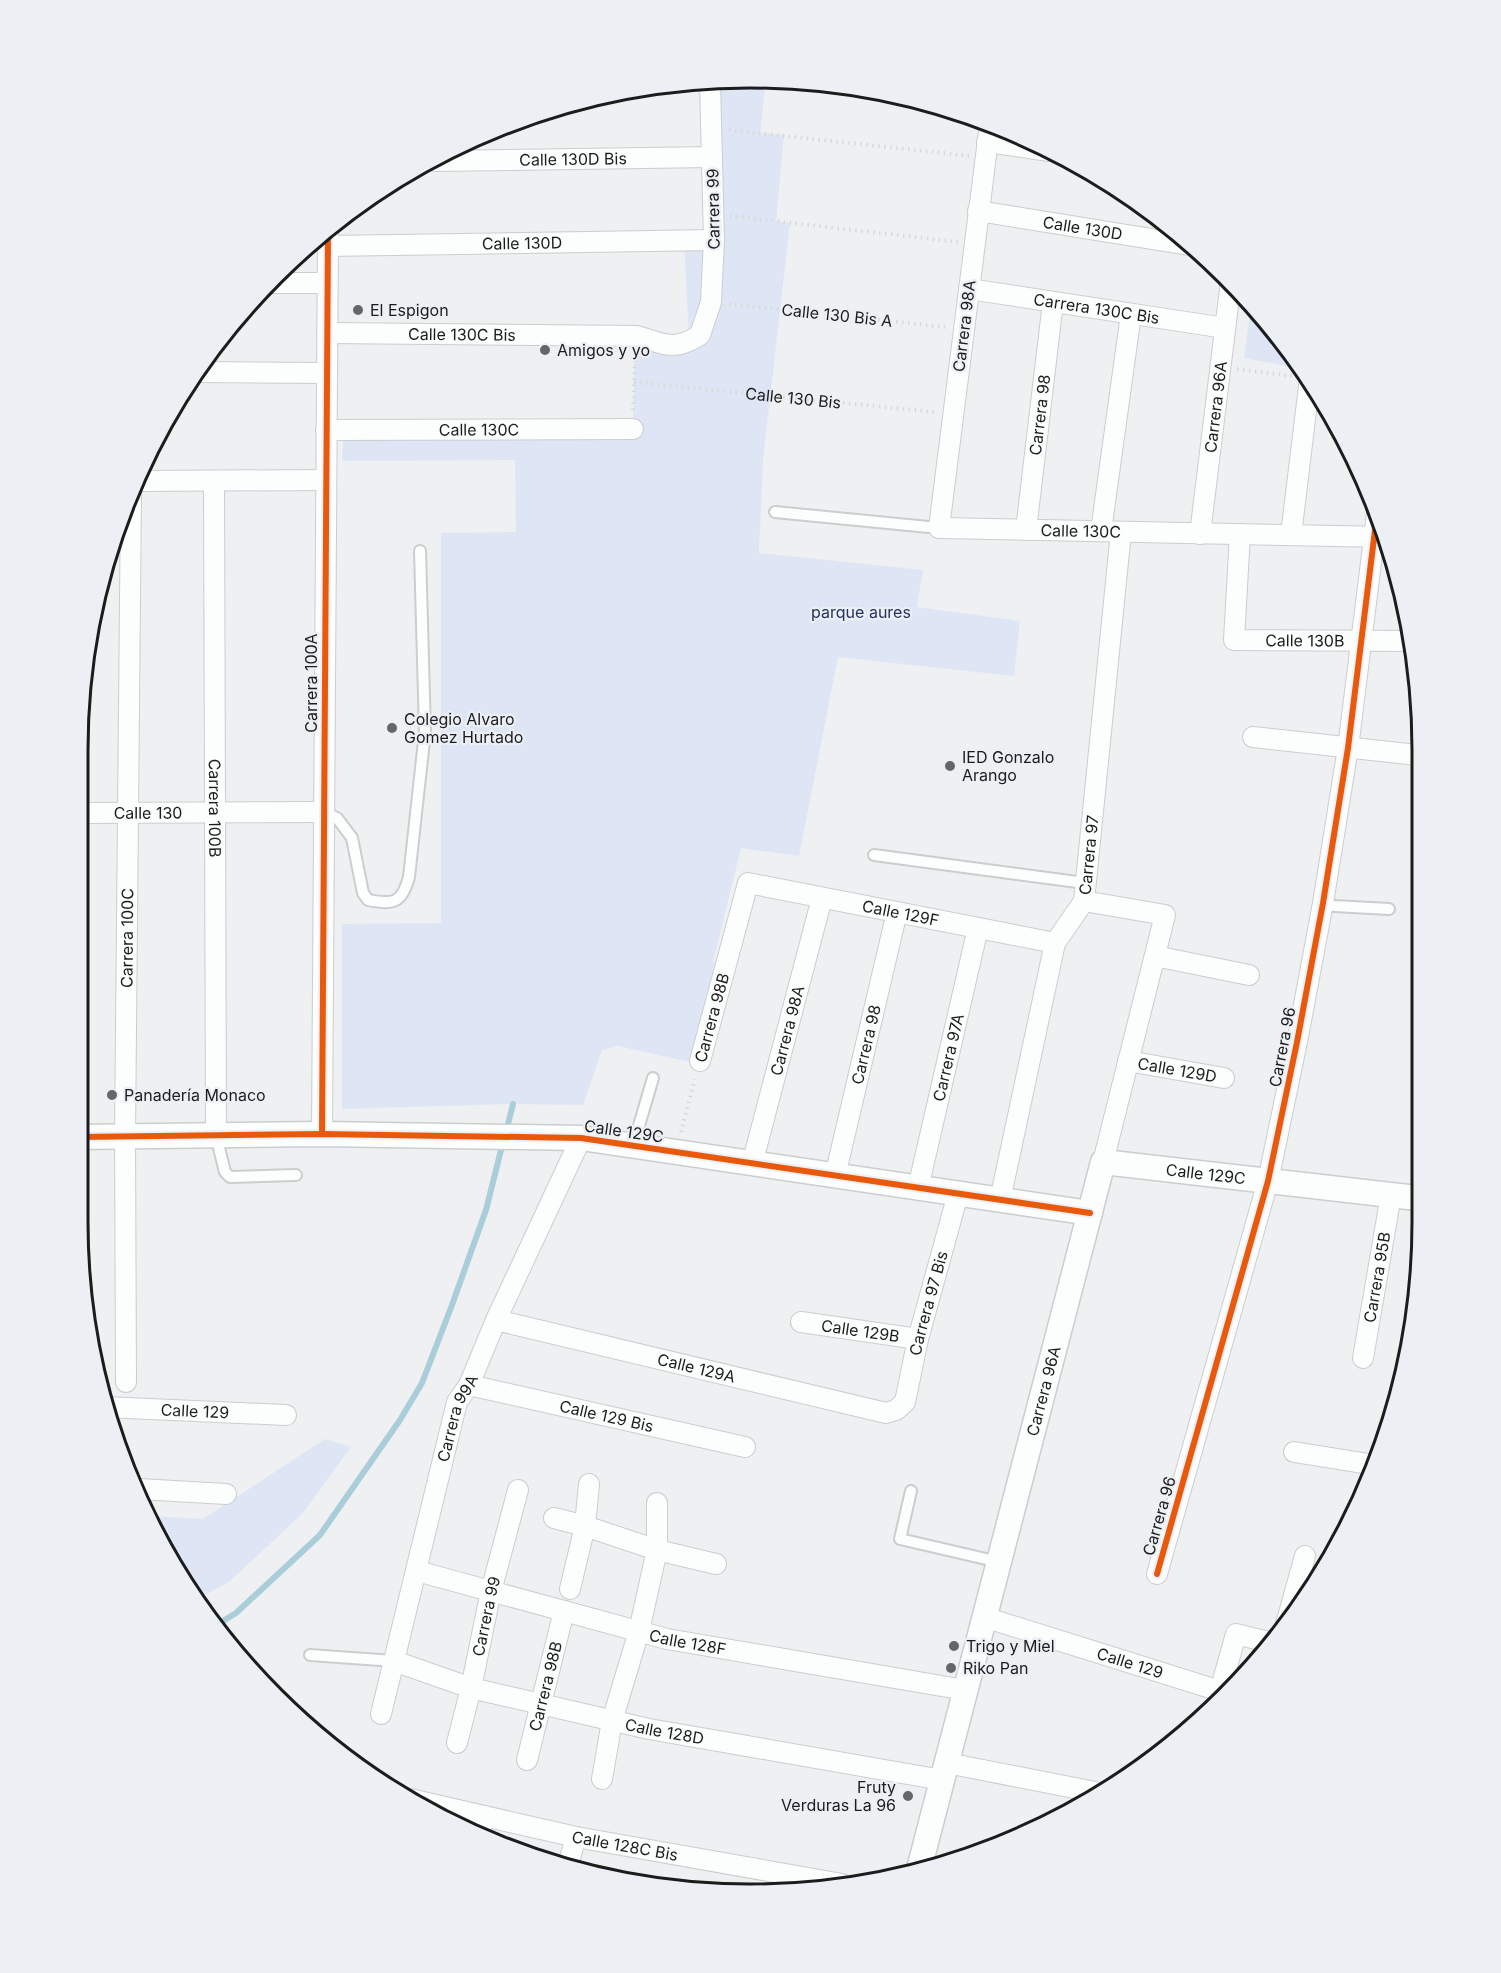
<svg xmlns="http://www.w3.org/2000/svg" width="1501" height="1973" viewBox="0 0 1501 1973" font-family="Inter,sans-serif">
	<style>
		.green { fill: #dee6f6 }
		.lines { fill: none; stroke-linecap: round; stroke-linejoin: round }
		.stream { stroke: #aaced9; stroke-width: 6 }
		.service-casing { stroke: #cbcdcf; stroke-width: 14 }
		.minor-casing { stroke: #cbcdcf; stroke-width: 22 }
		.tertiary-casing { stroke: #cbcdcf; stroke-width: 27 }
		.path { stroke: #d8d9d9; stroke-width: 4; stroke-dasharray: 1.5 4.5; stroke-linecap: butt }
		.service { stroke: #fcfdfd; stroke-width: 10 }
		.minor { stroke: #fcfdfd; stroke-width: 20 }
		.tertiary { stroke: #fcfdfd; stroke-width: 24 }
		.cycleway-casing { stroke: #eceff4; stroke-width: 10 }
		.cycleway { stroke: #e8590c; stroke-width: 6 }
		.poi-dot { fill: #656668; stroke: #eceff4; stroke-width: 2 }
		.labels { text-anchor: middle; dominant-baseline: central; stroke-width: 4.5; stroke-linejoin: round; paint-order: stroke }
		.street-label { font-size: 16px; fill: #1b1c1e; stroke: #eceff4 }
		.poi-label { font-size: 16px; fill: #1b1c1e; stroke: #eceff4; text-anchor: start }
		.park-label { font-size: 16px; fill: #233362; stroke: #eceff4 }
		.rim { fill: none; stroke: #1b1c1e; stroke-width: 3 }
	</style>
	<rect width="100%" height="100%" fill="#eef0f2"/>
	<g class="green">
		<path d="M 750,78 L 766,80 L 760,133 L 784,135 L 776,221 L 790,223 L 763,460 L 759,553 L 923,570 L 917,607 L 1020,621 L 1014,676 L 838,657 L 799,856 L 741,848 L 713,962 L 715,963 L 689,1062 L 618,1046 L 602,1050 L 583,1105 L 513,1104 L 342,1109 L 342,924 L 441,923 L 441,533 L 516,532 L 515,460 L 342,461 L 344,430 L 633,429 L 635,328 L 689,339 L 684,240 L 714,240 L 710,82 Z"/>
		<path d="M 1251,306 L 1303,369 L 1244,358 Z"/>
		<path d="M 325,1439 L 351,1447 L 302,1514 L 229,1582 L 199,1598 L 168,1559 L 151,1516 L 203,1519 Z"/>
	</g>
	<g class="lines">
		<g class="stream">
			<path d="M 506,1132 L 513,1104"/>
			<path d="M 218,1624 L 236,1613 L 320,1535 L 400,1420 L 422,1383 L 452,1305 L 486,1210 L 503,1142"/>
		</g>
		<defs>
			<g id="service">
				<path d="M 775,512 L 939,528"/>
				<path d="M 324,812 L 337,818 L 352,838 L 363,893 L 368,900 C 394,905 402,903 409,877 L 425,732 L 420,551"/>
				<path d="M 874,855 L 1085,883"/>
				<path d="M 1323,903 L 1334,906 L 1389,909"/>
				<path d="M 216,1136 L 225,1172 L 230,1177 L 296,1175"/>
				<path d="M 633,1146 L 653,1078"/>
				<path d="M 911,1491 L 900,1539 L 999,1562"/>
				<path d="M 310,1655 L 394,1661"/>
			</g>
			<g id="minor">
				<path id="s2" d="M 990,124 L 939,528 L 1388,537"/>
				<path d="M 987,142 L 1049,151"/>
				<path id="s3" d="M 435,161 L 712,157"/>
				<path id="s4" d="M 978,211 L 1189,245"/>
				<path id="s5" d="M 328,246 L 714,240"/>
				<path d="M 268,283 L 327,283"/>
				<path id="s6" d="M 969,289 L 1225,328"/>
				<path id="s7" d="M 327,333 L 637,336 C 665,344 673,352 700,335 L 711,302 L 714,240 L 710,82"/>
				<path d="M 198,372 L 327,373"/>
				<path id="s8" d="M 326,430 L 633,429"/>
				<path d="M 137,481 L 326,480"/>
				<path id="s9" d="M 214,481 L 216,1135"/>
				<path id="s10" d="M 1026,530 L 1053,302"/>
				<path d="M 1101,531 L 1131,314"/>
				<path id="s11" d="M 1200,534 L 1231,281"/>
				<path id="s12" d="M 1240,534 L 1234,640 L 1412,641"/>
				<path d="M 1291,535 L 1310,378"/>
				<path d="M 1253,737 L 1417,755"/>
				<path id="s13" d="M 79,813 L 324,812"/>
				<path d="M 1084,901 L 1165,915 L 1103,1162"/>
				<path d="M 1155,956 L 1249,975"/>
				<path id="s14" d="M 700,1061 L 748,883 L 1055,943"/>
				<path id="s15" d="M 1128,1061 L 1224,1078"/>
				<path d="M 322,1134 L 328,232"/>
				<path id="s16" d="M 752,1164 L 822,898"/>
				<path id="s17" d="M 835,1176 L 897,912"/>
				<path id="s18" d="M 918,1188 L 978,928"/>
				<path id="s19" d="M 1000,1200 L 1055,943 L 1084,901 L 1121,532"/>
				<path id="s20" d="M 496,1320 L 886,1413 L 896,1410 L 905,1402 L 918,1339 L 958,1194"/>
				<path id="s21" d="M 801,1322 L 918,1339"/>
				<path id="s22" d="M 1363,1358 L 1391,1195"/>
				<path id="s23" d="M 126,1382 L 125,1136 L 131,495"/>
				<path id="s24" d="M 469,1385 L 745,1447"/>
				<path id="s25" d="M 105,1407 L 286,1415"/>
				<path d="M 1294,1452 L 1375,1465"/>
				<path d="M 139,1489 L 226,1494"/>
				<path d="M 554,1518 L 585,1526 L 657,1550 L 716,1564"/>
				<path id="s26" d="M 417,1571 L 667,1639 L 965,1690"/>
				<path d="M 1157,1574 L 1268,1181 L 1297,1042 L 1323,903 L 1348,748 L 1377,514"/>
				<path d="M 570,1589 L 585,1526 L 589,1484"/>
				<path id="s27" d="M 984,1617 L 1220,1691 L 1236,1634 L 1273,1643"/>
				<path d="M 1286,1624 L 1305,1556"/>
				<path id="s28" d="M 394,1661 L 471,1688 L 649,1729 L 942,1780"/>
				<path id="s29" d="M 381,1714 L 457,1402 L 469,1385 L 496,1320 L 581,1138"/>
				<path id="s30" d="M 457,1743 L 471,1688 L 491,1591 L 518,1490"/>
				<path id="s31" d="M 527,1760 L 564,1611"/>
				<path d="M 947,1763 L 1100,1793"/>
				<path d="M 602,1779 L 612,1721 L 639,1631 L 657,1550 L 657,1503"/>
				<path id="s32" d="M 410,1799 L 576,1837 L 842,1884"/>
				<path d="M 479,1834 L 484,1816"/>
				<path d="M 568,1865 L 576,1837"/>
			</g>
			<g id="tertiary">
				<path d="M 78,1137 L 322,1134 L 581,1138 L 1090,1213"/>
				<path id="s33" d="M 919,1869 L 1103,1162 L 1417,1198"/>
			</g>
		</defs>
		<use href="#service" class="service-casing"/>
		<use href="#minor" class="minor-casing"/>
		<use href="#tertiary" class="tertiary-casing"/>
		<g class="path">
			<path d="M 729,130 L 970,156"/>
			<path d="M 730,216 L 958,242"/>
			<path d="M 729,304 L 945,327"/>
			<path d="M 1237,369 L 1292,376"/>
			<path id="s1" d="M 634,382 L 934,412"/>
			<path d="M 633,410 L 635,355"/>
			<path d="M 681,1132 L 695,1079"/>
		</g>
		<use href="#service" class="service"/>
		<use href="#minor" class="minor"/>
		<use href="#tertiary" class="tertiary"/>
		<defs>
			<g id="cycleway">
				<path d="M 322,1134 L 328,232"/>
				<path d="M 78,1137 L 322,1134 L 581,1138 L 1090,1213"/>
				<path d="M 1157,1574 L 1268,1181 L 1297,1042 L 1323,903 L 1348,748 L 1377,514"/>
			</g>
		</defs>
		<use href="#cycleway" class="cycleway-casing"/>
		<use href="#cycleway" class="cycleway"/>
	</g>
	<g class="poi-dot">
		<circle cx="358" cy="310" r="6"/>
		<circle cx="545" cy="350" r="6"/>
		<circle cx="392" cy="728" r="6"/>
		<circle cx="950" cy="766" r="6"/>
		<circle cx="112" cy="1095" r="6"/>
		<circle cx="954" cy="1646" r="6"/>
		<circle cx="951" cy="1668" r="6"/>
		<circle cx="908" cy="1796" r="6"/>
	</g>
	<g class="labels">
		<g class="street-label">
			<text stroke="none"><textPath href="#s3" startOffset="138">Calle 130D Bis</textPath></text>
			<text transform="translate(713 209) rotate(-91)">Carrera 99</text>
			<text stroke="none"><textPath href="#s4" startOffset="106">Calle 130D</textPath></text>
			<text stroke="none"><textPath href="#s5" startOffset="194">Calle 130D</textPath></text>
			<text stroke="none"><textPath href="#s6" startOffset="129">Carrera 130C Bis</textPath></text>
			<text transform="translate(837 315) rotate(6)">Calle 130 Bis A</text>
			<text transform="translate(964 326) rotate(-83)">Carrera 98A</text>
			<text stroke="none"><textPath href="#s7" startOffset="135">Calle 130C Bis</textPath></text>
			<text stroke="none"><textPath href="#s1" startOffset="160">Calle 130 Bis</textPath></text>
			<text stroke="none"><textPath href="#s11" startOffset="128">Carrera 96A</textPath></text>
			<text stroke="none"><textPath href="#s10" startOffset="116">Carrera 98</textPath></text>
			<text stroke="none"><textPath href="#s8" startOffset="153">Calle 130C</textPath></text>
			<text stroke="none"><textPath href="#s2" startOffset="549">Calle 130C</textPath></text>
			<text stroke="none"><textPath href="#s12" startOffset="177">Calle 130B</textPath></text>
			<text transform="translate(311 683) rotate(-90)">Carrera 100A</text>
			<text stroke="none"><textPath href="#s9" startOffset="327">Carrera 100B</textPath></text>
			<text stroke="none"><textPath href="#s13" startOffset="69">Calle 130</textPath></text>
			<text stroke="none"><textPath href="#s19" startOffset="360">Carrera 97</textPath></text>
			<text stroke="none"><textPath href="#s14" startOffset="340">Calle 129F</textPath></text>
			<text stroke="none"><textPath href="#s23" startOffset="444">Carrera 100C</textPath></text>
			<text stroke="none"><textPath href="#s14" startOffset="45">Carrera 98B</textPath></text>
			<text stroke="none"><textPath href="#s16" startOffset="138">Carrera 98A</textPath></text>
			<text stroke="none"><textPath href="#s17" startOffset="135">Carrera 98</textPath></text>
			<text transform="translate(1282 1047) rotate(-79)">Carrera 96</text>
			<text stroke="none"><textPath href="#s18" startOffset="134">Carrera 97A</textPath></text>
			<text stroke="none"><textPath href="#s15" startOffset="50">Calle 129D</textPath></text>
			<text transform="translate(624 1131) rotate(8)">Calle 129C</text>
			<text stroke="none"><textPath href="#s33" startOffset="834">Calle 129C</textPath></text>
			<text stroke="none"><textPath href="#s22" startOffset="82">Carrera 95B</textPath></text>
			<text stroke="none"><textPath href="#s20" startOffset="525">Carrera 97 Bis</textPath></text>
			<text stroke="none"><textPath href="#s21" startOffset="60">Calle 129B</textPath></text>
			<text stroke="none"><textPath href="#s20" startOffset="206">Calle 129A</textPath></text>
			<text stroke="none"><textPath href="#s33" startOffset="494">Carrera 96A</textPath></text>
			<text stroke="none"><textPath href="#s25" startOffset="90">Calle 129</textPath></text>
			<text stroke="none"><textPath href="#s24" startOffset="141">Calle 129 Bis</textPath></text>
			<text stroke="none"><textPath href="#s29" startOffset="306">Carrera 99A</textPath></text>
			<text transform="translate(1159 1516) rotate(-74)">Carrera 96</text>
			<text stroke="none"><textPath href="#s30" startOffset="130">Carrera 99</textPath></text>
			<text stroke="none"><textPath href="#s26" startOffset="280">Calle 128F</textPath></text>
			<text stroke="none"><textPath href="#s27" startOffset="153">Calle 129</textPath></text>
			<text stroke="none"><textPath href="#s31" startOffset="76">Carrera 98B</textPath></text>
			<text stroke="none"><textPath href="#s28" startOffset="280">Calle 128D</textPath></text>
			<text stroke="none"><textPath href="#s32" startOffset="220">Calle 128C Bis</textPath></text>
		</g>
		<g class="poi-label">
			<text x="370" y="310">El Espigon</text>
			<text x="557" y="350">Amigos y yo</text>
			<text x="404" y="719">Colegio Alvaro<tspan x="404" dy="18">Gomez Hurtado</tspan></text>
			<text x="962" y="757">IED Gonzalo<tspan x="962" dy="18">Arango</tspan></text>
			<text x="124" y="1095">Panadería Monaco</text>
			<text x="966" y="1646">Trigo y Miel</text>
			<text x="963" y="1668">Riko Pan</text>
			<text x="896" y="1787" text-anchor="end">Fruty<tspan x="896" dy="18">Verduras La 96</tspan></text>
		</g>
		<g class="park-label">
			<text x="861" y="612">parque aures</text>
		</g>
	</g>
	<path d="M0 0H1501V1973H0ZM750 88H750A662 662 0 0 1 1412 750V1222A662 662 0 0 1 750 1884H750A662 662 0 0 1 88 1222V750A662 662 0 0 1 750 88Z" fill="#eceff4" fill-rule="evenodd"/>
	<path class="rim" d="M750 88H750A662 662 0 0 1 1412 750V1222A662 662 0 0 1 750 1884H750A662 662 0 0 1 88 1222V750A662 662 0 0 1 750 88Z"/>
</svg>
